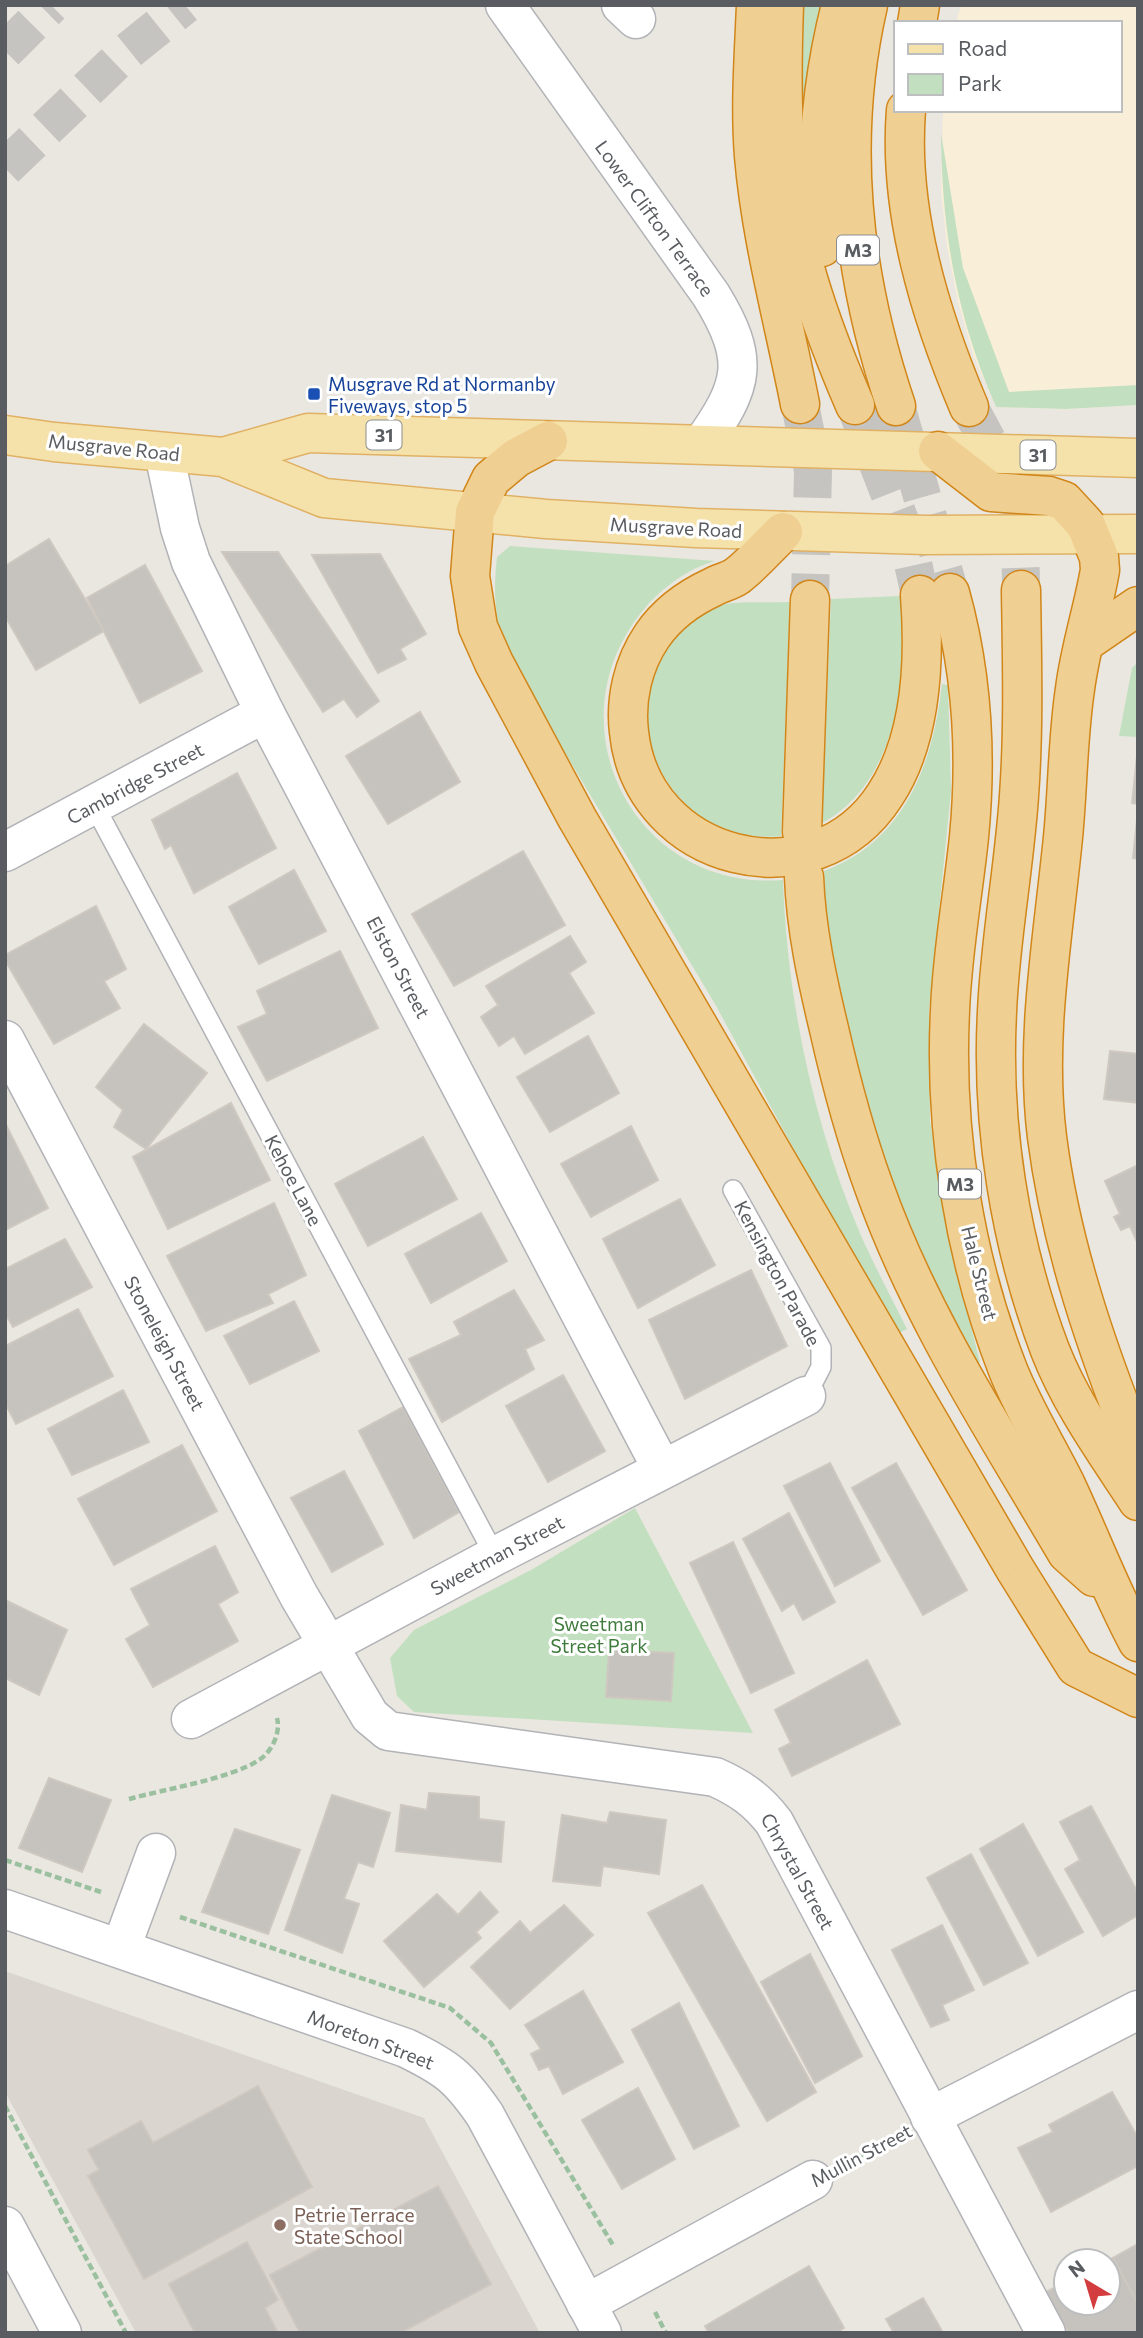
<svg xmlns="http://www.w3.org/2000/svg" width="1143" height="2338" viewBox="0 0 1143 2338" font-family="Commissioner,sans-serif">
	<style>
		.commercial { fill: #f9eed7 }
		.education { fill: #dad6cf }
		.green { fill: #c2dfbf }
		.building { fill: #c6c2be; stroke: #cec8c0; stroke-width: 2 }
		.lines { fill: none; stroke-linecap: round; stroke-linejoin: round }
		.highway-tunnel { stroke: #c6c4c0; stroke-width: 38; stroke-dasharray: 38 19; stroke-linecap: butt }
		.lane-casing { stroke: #b1b3b7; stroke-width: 22 }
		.street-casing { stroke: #b1b3b7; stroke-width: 41 }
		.primary-casing { stroke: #e0b164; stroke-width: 41 }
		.highway-casing { stroke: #d18619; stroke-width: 41 }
		.path { stroke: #9ac0a0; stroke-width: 4.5; stroke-dasharray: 7 3.5; stroke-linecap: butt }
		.lane { stroke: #fff; stroke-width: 19 }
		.street { stroke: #fff; stroke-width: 38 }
		.primary { stroke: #f5e2ab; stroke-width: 38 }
		.highway { stroke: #f0cf92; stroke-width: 38 }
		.transit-dot { fill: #1a4fb4; stroke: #fff; stroke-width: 2.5 }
		.education-dot { fill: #8d6e63; stroke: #fff; stroke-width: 2.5 }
		.labels { text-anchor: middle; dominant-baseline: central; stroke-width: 6; stroke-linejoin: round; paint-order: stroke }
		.shield { fill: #fff; stroke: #8b8d90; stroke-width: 2 }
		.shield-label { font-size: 18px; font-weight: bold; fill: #595c60 }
		.street-label { font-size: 19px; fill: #595c60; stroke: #fff }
		.transit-label { font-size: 19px; fill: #164399; stroke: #fff; text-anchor: start }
		.park-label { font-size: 19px; fill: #3f7b3c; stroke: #fff }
		.education-label { font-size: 19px; fill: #785e54; stroke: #fff; text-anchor: start }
	</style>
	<rect width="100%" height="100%" fill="#eae7e0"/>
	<path class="commercial" d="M 961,5 L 1138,5 L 1138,405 L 1066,409 L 996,407 L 974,357 L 958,302 L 947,246 L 941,190 L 943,110 L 1120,110 L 1120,23 L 956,23 Z"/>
	<path class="education" d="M 5,1971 L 424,2118 L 540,2333 L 136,2333 L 5,2092 Z"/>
	<g class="green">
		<path d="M 803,5 L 831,5 L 800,155 Z"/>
		<path d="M 941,133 L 963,268 L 1009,392 L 1138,385 L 1138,405 L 1066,409 L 996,407 C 956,315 942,233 941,133 Z"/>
		<path d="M 510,546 L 715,561 C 689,568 663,587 645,608 C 548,722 633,892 783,880 C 787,1001 814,1127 862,1238 C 876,1269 892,1299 907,1329 L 895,1335 L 715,1004 L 505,652 C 495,618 493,592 497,557 Z"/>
		<path d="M 901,596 C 909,673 898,783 822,823 L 831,599 Z"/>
		<path d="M 790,602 L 781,836 C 662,848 598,697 693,622 C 702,616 714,605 725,604 C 746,601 769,603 790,602 Z"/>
		<path d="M 1138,662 L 1138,737 L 1119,736 L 1132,668 Z"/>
		<path d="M 942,684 L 948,685 L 951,791 L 929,1010 L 930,1121 L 953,1257 L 980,1362 L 975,1366 L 900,1221 L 851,1076 L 825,913 L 824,871 C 905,841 933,764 942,684 Z"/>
		<path d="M 635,1508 L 753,1733 L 414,1712 L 397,1696 L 390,1658 L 414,1630 L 531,1570 Z"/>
	</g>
	<g class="building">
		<path d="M 49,539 L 104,631 L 36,670 L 5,616 L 5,566 Z"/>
		<path d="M 222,552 L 278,552 L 379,701 L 357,717 L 344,699 L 323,712 Z"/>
		<path d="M 380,554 L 426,634 L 400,649 L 406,659 L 378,673 L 312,555 Z"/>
		<path d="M 145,565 L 202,671 L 140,703 L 87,598 Z"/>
		<path d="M 420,712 L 460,782 L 388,824 L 346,756 Z"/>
		<path d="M 1138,747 L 1138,804 L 1132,803 Z"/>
		<path d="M 237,773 L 276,848 L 194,893 L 171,845 L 165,849 L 152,820 Z"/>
		<path d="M 1138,810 L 1138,859 L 1133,858 Z"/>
		<path d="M 523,851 L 565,925 L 454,986 L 412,914 Z"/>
		<path d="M 294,870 L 326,931 L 259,964 L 229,907 Z"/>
		<path d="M 96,906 L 126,969 L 104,981 L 120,1008 L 54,1044 L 5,960 L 5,955 Z"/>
		<path d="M 570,936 L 586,962 L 569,973 L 594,1013 L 525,1054 L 514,1036 L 499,1046 L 481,1017 L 498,1005 L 486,986 Z"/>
		<path d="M 340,951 L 378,1028 L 267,1081 L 238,1027 L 267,1014 L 257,991 Z"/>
		<path d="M 144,1024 L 207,1073 L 146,1149 L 114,1127 L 123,1110 L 96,1087 Z"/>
		<path d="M 588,1036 L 619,1093 L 550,1132 L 517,1077 Z"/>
		<path d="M 1110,1051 L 1138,1054 L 1138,1103 L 1104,1099 Z"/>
		<path d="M 231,1103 L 270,1180 L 168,1229 L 133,1157 Z"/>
		<path d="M 5,1123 L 48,1208 L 5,1230 Z"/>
		<path d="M 631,1126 L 658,1180 L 591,1217 L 561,1164 Z"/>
		<path d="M 423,1137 L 457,1199 L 368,1246 L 335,1184 Z"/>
		<path d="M 1138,1165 L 1138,1244 L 1130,1226 L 1121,1230 L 1114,1217 L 1120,1214 L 1105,1181 Z"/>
		<path d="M 680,1199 L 715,1265 L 638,1308 L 603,1239 Z"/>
		<path d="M 274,1203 L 306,1275 L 268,1294 L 273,1303 L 206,1331 L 167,1256 Z"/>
		<path d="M 481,1213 L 507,1261 L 431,1303 L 405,1254 Z"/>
		<path d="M 65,1239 L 92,1287 L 13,1327 L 5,1313 L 5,1269 Z"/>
		<path d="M 751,1270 L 787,1346 L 685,1399 L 649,1320 Z"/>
		<path d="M 514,1290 L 544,1340 L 525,1349 L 534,1369 L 442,1422 L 409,1359 L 461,1335 L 454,1322 Z"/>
		<path d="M 294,1301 L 319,1351 L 250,1384 L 224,1336 Z"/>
		<path d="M 78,1309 L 113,1376 L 16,1424 L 5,1403 L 5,1346 Z"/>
		<path d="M 563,1375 L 605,1451 L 548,1482 L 506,1406 Z"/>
		<path d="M 123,1390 L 149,1442 L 72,1475 L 48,1429 Z"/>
		<path d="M 403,1407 L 459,1512 L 414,1538 L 359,1431 Z"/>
		<path d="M 182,1445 L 217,1511 L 114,1565 L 78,1499 Z"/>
		<path d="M 830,1463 L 880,1561 L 835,1586 L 784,1486 Z"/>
		<path d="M 896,1463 L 967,1590 L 923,1615 L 852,1488 Z"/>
		<path d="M 344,1471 L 383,1544 L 332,1572 L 291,1498 Z"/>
		<path d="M 789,1513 L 835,1602 L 803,1620 L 794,1603 L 782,1611 L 743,1539 Z"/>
		<path d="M 733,1542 L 794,1673 L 751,1693 L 690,1563 Z"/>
		<path d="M 215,1546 L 238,1592 L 218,1604 L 238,1641 L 153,1687 L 126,1639 L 150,1625 L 131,1589 Z"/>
		<path d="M 5,1600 L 67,1630 L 39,1695 L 5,1678 Z"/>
		<path d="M 609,1650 L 674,1653 L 671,1701 L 606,1697 Z"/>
		<path d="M 867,1660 L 900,1724 L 792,1776 L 779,1749 L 791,1743 L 775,1710 Z"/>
		<path d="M 49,1778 L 111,1800 L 82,1872 L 19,1848 Z"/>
		<path d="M 429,1793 L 479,1797 L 479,1819 L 504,1822 L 501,1862 L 396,1851 L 401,1805 L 427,1810 Z"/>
		<path d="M 332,1795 L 390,1813 L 373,1867 L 358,1862 L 344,1899 L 359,1904 L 342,1953 L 285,1930 Z"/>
		<path d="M 1091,1806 L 1138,1893 L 1138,1915 L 1103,1936 L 1065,1869 L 1080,1860 L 1060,1822 Z"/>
		<path d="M 610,1812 L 666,1820 L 659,1874 L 603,1866 L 600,1886 L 553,1881 L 562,1815 L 607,1823 Z"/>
		<path d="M 1023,1824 L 1083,1932 L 1038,1956 L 980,1849 Z"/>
		<path d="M 235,1829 L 300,1850 L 268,1934 L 202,1912 Z"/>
		<path d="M 971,1854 L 1028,1963 L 984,1985 L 927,1878 Z"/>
		<path d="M 702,1885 L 816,2092 L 767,2121 L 648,1913 Z"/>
		<path d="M 480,1892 L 498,1912 L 476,1932 L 481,1938 L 424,1987 L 384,1941 L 437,1894 L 458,1915 Z"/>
		<path d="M 564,1905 L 593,1935 L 510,2009 L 471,1967 L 520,1921 L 530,1933 Z"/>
		<path d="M 942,1925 L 974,1990 L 942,2005 L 949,2020 L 931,2027 L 892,1950 Z"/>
		<path d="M 810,1954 L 862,2056 L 815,2083 L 761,1982 Z"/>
		<path d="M 583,1991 L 623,2062 L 563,2094 L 549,2066 L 539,2070 L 531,2054 L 541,2049 L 525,2025 Z"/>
		<path d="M 679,2003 L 739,2126 L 694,2149 L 632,2030 Z"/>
		<path d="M 258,2086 L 312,2187 L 144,2279 L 88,2176 L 99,2170 L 88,2150 L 141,2121 L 153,2143 Z"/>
		<path d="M 638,2088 L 675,2159 L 622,2189 L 582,2120 Z"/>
		<path d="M 1112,2092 L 1138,2138 L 1138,2166 L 1051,2212 L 1018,2148 L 1053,2132 L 1049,2125 Z"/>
		<path d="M 438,2186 L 491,2284 L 400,2333 L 300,2333 L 270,2275 Z"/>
		<path d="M 247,2242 L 278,2300 L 265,2308 L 278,2333 L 195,2333 L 169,2284 Z"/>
		<path d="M 1138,2244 L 1138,2304 L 1113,2258 Z"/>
		<path d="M 1113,2258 L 1138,2304 L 1138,2333 L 1069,2333 L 1046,2292 L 1066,2282 L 1066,2303 L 1108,2303 L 1108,2261 Z"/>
		<path d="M 809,2266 L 844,2328 L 836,2333 L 709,2333 L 705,2326 Z"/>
		<path d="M 923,2298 L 943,2333 L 894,2333 L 886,2319 Z"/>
	</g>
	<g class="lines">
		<g class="highway-tunnel">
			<path d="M 5,51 L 51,5"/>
			<path d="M 5,168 L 122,56 L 185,5"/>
			<path d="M 800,404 L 813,471 L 810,600"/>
			<path d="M 855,405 L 908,541 L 920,595"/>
			<path d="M 896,406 L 950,593"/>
			<path d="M 969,407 C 1008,476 1021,510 1021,590"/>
		</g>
		<defs>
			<g id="lane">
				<path d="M 94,805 L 495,1556"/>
				<path d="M 733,1190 L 821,1348 L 821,1367 L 806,1396"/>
			</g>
			<g id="street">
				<path d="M 505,5 L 711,295 C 751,360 744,385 702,444"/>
				<path d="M 621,5 L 636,19"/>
				<path d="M 164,453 L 180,528 L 191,562 L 265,713 L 662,1469"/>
				<path d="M 5,852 L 265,713"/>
				<path d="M 5,1040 L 299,1596 L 370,1716 L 388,1731 L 715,1777 C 740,1788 757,1800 774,1822 L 1046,2333"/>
				<path d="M 191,1719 L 495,1556 L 806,1396"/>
				<path d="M 5,1909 L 406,2048 C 447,2068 459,2077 485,2115 L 602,2333"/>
				<path d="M 121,1948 L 156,1853"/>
				<path d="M 930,2117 L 1138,2010"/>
				<path d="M 5,2226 L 62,2333"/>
				<path d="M 586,2304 L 813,2180"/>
			</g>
			<g id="primary">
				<path d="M 5,435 L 54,442 L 223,457 L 324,498 L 546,519 L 696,528 L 925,535 L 1138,534"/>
				<path d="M 223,457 L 308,433 L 1138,458"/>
			</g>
			<g id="highway">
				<path d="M 756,5 C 754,55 750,106 754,156 C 761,239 784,322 800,404"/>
				<path d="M 784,5 C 781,87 781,169 800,249 C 813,303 833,354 855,405"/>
				<path d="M 868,5 C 837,140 852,276 896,406"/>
				<path d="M 917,23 L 920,5"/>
				<path d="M 906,110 C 898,211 930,315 969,407"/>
				<path d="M 822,247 C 814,166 821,84 841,5"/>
				<path d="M 548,441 L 516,458 L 491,479 L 475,512 L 470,576 L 478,627 L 494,663 L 577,818 L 1015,1569 L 1076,1667 L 1138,1698"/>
				<path d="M 938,451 L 991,492 L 1049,496 L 1064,501 L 1086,525 L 1099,557 L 1100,570 C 1093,610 1080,649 1075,689 C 1067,742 1068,795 1062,847 C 1052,944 1035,1040 1047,1137 C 1061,1246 1097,1350 1138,1452"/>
				<path d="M 783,532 C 768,546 753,564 737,576 C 730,581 720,583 713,587 C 689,598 667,614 652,636 C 633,664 625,699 629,732 C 642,861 814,905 885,795 C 922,739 925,660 920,595"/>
				<path d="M 1021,590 C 1022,659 1024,727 1019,796 C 1014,869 1000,940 997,1012 C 991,1126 1010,1244 1050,1350 C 1071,1404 1106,1452 1138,1501"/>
				<path d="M 950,593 C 972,672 977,755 969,837 C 963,895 952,953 950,1011 C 944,1132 964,1257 1008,1370 C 1024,1410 1046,1445 1065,1483 C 1090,1536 1110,1590 1138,1642"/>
				<path d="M 1084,643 L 1138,606"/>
				<path d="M 802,832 L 810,600"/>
				<path d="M 804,877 C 806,929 817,979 829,1029 C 841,1082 855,1135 874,1187 C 920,1317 998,1435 1067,1553 L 1094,1577"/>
			</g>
		</defs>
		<use href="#lane" class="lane-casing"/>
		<use href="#street" class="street-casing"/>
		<use href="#primary" class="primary-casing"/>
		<use href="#highway" class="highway-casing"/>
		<g class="path">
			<path d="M 129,1799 C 165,1789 230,1779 259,1760 C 272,1752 281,1732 277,1718"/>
			<path d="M 5,1860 L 101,1892"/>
			<path d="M 180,1917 L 450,2008 L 491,2043 L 613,2245"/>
			<path d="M 5,2106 L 126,2333"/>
			<path d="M 848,2162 L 896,2136"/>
			<path d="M 655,2312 L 666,2333"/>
		</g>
		<use href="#lane" class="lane"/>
		<use href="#street" class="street"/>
		<use href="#primary" class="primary"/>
		<use href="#highway" class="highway"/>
	</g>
	<rect class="transit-dot" x="307" y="387" width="14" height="14" rx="3.5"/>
	<circle class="education-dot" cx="280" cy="2225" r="7"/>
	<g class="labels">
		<g class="shield">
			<rect x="837" y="235.5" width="42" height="29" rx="5"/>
			<rect x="366.5" y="420.5" width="35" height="29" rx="5"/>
			<rect x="1020.5" y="440.5" width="35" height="29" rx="5"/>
			<rect x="939" y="1169.5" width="42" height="29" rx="5"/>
		</g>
		<g class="shield-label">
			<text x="858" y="250">M3</text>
			<text x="384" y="435">31</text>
			<text x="1038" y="455">31</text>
			<text x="960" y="1184">M3</text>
		</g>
		<g class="street-label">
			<text transform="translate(655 218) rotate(54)">Lower Clifton Terrace</text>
			<text transform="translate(114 447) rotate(6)">Musgrave Road</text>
			<text transform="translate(676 527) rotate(3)">Musgrave Road</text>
			<text transform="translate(135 783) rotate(-28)">Cambridge Street</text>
			<text transform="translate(399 967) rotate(62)">Elston Street</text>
			<text transform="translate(294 1180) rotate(62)">Kehoe Lane</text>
			<text transform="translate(778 1273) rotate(62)">Kensington Parade</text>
			<text transform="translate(980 1273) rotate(76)">Hale Street</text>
			<text transform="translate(165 1343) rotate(62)">Stoneleigh Street</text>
			<text transform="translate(497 1555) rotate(-28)">Sweetman Street</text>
			<text transform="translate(798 1871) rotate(61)">Chrystal Street</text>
			<text transform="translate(371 2039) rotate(21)">Moreton Street</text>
			<text transform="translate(861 2155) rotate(-28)">Mullin Street</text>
		</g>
		<g class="transit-label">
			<text x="328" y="383">Musgrave Rd at Normanby<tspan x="328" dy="22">Fiveways, stop 5</tspan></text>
		</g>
		<g class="park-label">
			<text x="599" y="1623">Sweetman<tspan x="599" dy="22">Street Park</tspan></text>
		</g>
		<g class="education-label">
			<text x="294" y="2214">Petrie Terrace<tspan x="294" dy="22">State School</tspan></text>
		</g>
	</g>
	<rect width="1143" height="2338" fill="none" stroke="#595c60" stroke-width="14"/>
	<rect x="894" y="21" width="228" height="91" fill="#ffffff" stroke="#bdbebf" stroke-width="2"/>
	<rect x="908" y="44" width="35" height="10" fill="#f5e2ab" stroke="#bdbebf" stroke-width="2"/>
	<text x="958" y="56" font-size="21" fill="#595c60">Road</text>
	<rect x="908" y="74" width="35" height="21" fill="#c2dfbf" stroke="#bdbebf" stroke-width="2"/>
	<text x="958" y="91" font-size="21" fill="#595c60">Park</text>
	<g transform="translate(1087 2282) rotate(322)"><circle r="33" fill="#ffffff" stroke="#bdbebf" stroke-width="2"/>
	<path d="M0-5L12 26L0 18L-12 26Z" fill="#d43d3f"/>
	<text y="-10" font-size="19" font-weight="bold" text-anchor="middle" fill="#595c60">N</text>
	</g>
</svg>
